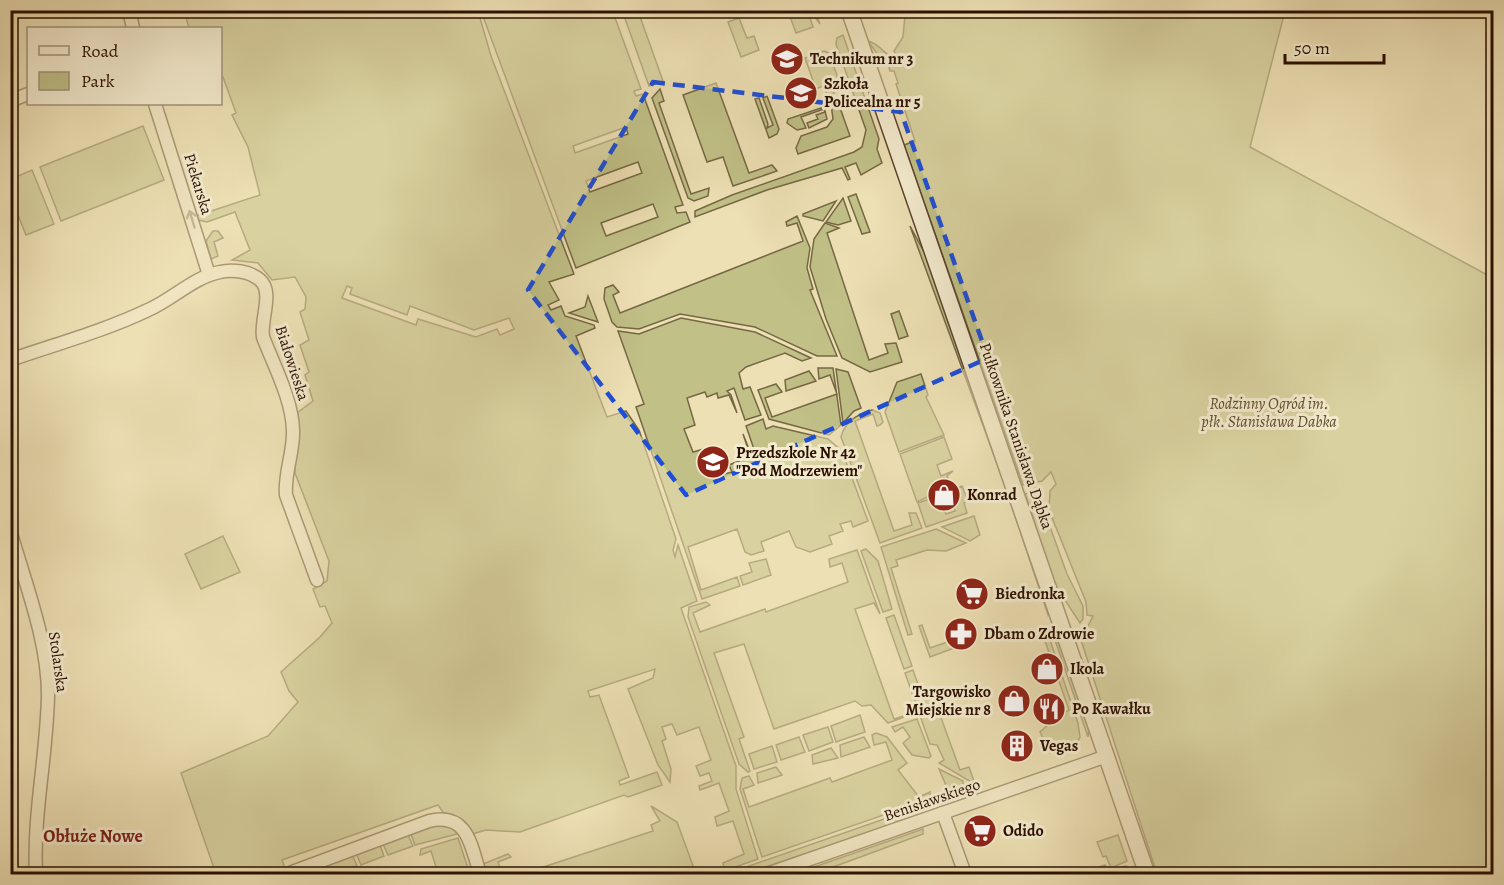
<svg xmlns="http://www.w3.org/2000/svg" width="1504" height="885" viewBox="0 0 1504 885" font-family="Alegreya,serif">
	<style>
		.green { fill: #c0c087; stroke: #766844; stroke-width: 1.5; fill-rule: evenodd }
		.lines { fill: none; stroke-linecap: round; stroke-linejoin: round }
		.minor-casing { stroke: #5c432d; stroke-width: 15 }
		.tertiary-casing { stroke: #5c432d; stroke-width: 18 }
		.minor { stroke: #f3ebce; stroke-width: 12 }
		.tertiary { stroke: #f3ebce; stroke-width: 15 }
		.oneway { stroke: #998871 }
		.marked { fill: none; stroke: #1d4ed8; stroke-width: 4.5; stroke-dasharray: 12 8; stroke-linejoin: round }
		.labels { text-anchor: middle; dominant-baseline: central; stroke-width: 6; stroke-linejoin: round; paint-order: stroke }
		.poi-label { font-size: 16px; font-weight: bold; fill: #2b0f00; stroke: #f3ebce; text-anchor: start }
		.street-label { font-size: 16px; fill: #2b0f00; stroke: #f3ebce }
		.park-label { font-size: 16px; font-style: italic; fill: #5f4d2f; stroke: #f3ebce }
		.neighbourhood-label { font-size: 18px; font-weight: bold; fill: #7a1f14; stroke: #f3ebce }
	</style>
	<rect width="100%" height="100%" fill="#ede0b4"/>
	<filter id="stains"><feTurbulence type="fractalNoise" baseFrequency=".00333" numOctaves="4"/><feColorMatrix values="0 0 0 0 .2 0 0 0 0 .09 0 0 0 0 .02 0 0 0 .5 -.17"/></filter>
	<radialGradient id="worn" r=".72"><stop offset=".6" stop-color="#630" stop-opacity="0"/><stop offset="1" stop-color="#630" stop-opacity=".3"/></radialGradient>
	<g class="green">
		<path d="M 909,10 L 1285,11 L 1250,147 L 1493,278 L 1493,874 L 1157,874 L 1081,640 L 1093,616 L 1087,615 L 1086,602 L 1049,510 L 1050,491 L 1056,484 L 1051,472 L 1042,481 L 1023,485 L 904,145 L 915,141 L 896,84 L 898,83 L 894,71 L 890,71 L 887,60 L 882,61 L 868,41 C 880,44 884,54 894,59 C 900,63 906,62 912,67 L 910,59 L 897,57 L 894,51 L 903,37 L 905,15 Z"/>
		<path d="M 184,11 L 478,11 L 491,56 L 574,274 L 549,282 L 559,300 L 548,305 L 551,310 L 561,306 L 565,316 L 594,325 L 595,328 L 576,336 L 607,417 L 626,411 L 639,430 L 676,539 L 673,550 L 675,557 L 678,545 L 697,601 L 681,608 L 736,766 L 736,789 L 758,859 L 724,871 L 723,863 L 744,854 L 733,821 L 717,826 L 715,817 L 729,811 L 719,783 L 700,790 L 699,786 L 712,781 L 709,773 L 700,776 L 696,766 L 711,760 L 699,727 L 677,735 L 672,724 L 662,727 L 666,739 L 662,741 L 671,769 L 670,782 L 658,765 L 628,689 L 653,678 L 655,669 L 588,691 L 590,697 L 599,695 L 629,777 L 619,781 L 620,785 L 657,772 L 662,785 L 628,797 L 624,795 L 520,832 L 486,830 L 472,834 C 466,822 460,816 445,815 L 438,805 L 282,860 L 287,874 L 216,874 L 181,773 L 268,736 L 298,702 L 289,691 L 281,672 L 320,637 L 332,623 L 325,606 L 320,607 L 313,589 L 327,581 L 329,561 L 295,473 L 297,413 L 313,401 L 305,375 L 309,372 L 300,345 L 309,340 L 300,312 L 305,309 L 306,297 L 295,277 L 272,280 L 258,263 L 232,260 L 250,250 L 235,212 L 207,222 L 198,220 L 196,216 L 260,195 L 248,147 L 232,115 L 236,113 L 223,77 L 221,77 L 220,28 L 189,28 ZM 347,286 L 352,288 L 350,294 L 407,315 L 410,306 L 474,330 L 509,318 L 514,329 L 500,335 L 497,329 L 476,337 L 418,319 L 416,325 L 342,298 Z"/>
		<path d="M 481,11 L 613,11 L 606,14 L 608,17 L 614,15 L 641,89 L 634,91 L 636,96 L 643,94 L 683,205 L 675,207 L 677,213 L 686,212 L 690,222 L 576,268 ZM 626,127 L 628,134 L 575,153 L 573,146 ZM 638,162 L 642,173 L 590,192 L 586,181 ZM 653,204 L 658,217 L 606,236 L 601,223 Z"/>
		<path d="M 625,11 L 638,11 L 663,81 L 649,86 L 623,13 Z"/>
		<path d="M 788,11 L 815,11 L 820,24 L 814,16 L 810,18 L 813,27 L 796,33 Z"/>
		<path d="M 739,18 L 747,38 L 754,36 L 759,50 L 741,57 L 728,22 Z"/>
		<path d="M 843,35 L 879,139 L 877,149 L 882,163 L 861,175 L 856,163 L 845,167 L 850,179 L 848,180 L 842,168 L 767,190 L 695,217 L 695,211 L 732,195 L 854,152 L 862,147 L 866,130 L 836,44 L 837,38 Z"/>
		<path d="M 824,51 L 829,53 L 843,92 L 839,91 L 836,82 L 833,83 L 835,91 L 833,94 L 827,94 L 823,86 L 816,89 L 805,58 Z"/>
		<path d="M 716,83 L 749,173 L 772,165 L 777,171 L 733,186 L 723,157 L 707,162 L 683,95 Z"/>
		<path d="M 660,89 L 664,101 L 659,103 L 691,194 L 709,188 L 708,196 L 694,201 L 688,198 L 652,98 Z"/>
		<path d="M 767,96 L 779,129 L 777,134 L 769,138 L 755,99 L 759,98 L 768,124 L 767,128 L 773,125 L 763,98 Z"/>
		<path d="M 838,102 L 850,136 L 798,154 L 796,148 L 801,136 L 827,127 L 833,119 L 831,104 Z"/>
		<path d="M 824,107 L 827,119 L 809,128 L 807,123 L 818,119 L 816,115 L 825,112 L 824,109 L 801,117 L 806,128 L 797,130 L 787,123 L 788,119 Z"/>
		<path d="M 143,126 L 164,180 L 61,221 L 40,167 Z"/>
		<path d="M 32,170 L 54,224 L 26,235 L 11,198 L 11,179 Z"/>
		<path d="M 856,194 L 870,232 L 862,234 L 848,197 Z"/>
		<path d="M 843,198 L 851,221 L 838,225 L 826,222 Z"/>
		<path d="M 836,201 L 823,221 L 803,216 L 803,214 Z"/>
		<path d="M 797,216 L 810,248 L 807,268 L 813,289 L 810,290 L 837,356 L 817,356 L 755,327 L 680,314 L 639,329 L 617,327 L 612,322 L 604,299 L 605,288 L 613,285 L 619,292 L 613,295 L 620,313 L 803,241 L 797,223 L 787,226 L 786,222 Z"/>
		<path d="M 825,223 L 839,228 L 827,233 L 869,360 L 888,353 L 885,344 L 896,343 L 902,362 L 870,372 L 842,358 L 826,319 L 810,267 L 814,239 Z"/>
		<path d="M 910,226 L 929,261 L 1049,612 L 1048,615 L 1004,483 Z"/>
		<path d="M 213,231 L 218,231 L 223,238 L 214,242 L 218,256 L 211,259 L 206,241 Z"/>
		<path d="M 588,296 L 598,322 L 569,313 L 585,307 Z"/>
		<path d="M 899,311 L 908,336 L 899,339 L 891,314 Z"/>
		<path d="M 681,318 L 755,332 L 811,358 L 802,361 L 785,353 L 746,367 L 739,373 L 743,389 L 750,387 L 761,415 L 745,420 L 734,388 L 727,391 L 731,395 L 737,413 L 729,395 L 718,398 L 717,393 L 707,397 L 705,392 L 687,398 L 695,425 L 684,429 L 693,452 L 704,449 L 713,477 L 732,472 L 729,465 L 739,461 L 738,456 L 749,452 L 743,434 L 753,459 L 757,458 L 746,426 L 763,419 L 766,429 L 773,426 L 828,439 L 842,451 L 868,521 L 853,527 L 851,521 L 840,524 L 843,531 L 829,536 L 832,544 L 810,552 L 796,547 L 789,531 L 761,542 L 764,551 L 751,555 L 745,552 L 737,529 L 688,547 L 701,590 L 737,577 L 740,586 L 702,599 L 636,407 L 644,404 L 618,331 L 639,334 Z"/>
		<path d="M 818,368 L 833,368 L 841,425 L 829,435 L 769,419 L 758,390 L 776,384 L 782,392 L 765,398 L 772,417 L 837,394 L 830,375 L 819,379 Z"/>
		<path d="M 836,369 L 848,372 L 861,408 L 854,411 L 843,423 Z"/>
		<path d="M 809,371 L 816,381 L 786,391 L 785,380 Z"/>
		<path d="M 921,374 L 928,395 L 926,397 L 944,435 L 899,452 L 885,412 L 897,382 Z"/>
		<path d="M 872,410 L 880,413 L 883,422 L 880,425 L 877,426 L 873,414 L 855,421 L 894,531 L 912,525 L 909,513 L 916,513 L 922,528 L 880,543 L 841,437 C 845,421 858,414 872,410 Z"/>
		<path d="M 944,437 L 952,459 L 937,465 L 941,476 L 953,471 L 947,476 L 951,486 L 917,502 L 900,454 Z"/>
		<path d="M 962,486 L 968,501 L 964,503 L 967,513 L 926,527 L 918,503 L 936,497 L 934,499 L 938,510 L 943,508 L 946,514 L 955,511 L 949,492 Z"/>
		<path d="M 1036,488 L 1035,502 L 1048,521 L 1067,574 L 1083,606 L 1083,619 L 1080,623 L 1055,585 L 1025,494 Z"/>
		<path d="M 974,516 L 980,535 L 970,541 L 942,527 Z"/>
		<path d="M 936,529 L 966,543 L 946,551 L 927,550 L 896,560 L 898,566 L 891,568 L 912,634 L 908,635 L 881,547 Z"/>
		<path d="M 223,536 L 240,572 L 201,589 L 185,554 Z"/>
		<path d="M 866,549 L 878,561 L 892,609 L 883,612 L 861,551 Z"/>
		<path d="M 857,550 L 880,614 L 874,603 L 855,609 L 894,719 L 913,713 L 911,701 L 915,713 L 888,723 L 871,705 L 862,706 L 855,701 L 774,729 L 744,644 L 714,653 L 744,737 L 739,739 L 750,771 L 748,772 L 739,764 L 688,617 L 689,607 L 706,602 L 710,605 L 693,613 L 700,632 L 765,609 L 766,612 L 848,582 L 842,563 L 830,567 L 829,559 Z"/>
		<path d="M 766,559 L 771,575 L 743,585 L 740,576 L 752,572 L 749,563 Z"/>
		<path d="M 894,615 L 912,666 L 904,669 L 886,618 Z"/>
		<path d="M 922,625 L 930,648 L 959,638 L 962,645 L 930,657 L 919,626 Z"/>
		<path d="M 1054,637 L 1061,645 L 1089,727 L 1088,737 Z"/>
		<path d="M 1050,640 L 1078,723 L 1080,737 L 1076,745 L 1050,753 L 1040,732 L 1058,716 L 1069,710 L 1045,641 Z"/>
		<path d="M 913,670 C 918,684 921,696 935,701 L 960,770 L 969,767 L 974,781 L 971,782 L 939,763 L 944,760 L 937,745 L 930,744 L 905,673 Z"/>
		<path d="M 860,715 L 865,732 L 836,742 L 831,726 Z"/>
		<path d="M 917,719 L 931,756 L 929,758 L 912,755 L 903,743 L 910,737 L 903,727 L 895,732 L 892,727 Z"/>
		<path d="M 828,727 L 833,742 L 809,751 L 803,735 Z"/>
		<path d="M 876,733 L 887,737 L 907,763 L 898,770 L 919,797 L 930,792 L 930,799 L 762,857 L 740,789 L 742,778 L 749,776 L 754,785 L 743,789 L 749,807 L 830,778 L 832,782 L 892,760 L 886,742 L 874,745 L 872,735 Z"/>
		<path d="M 799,737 L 805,752 L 781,760 L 776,745 Z"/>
		<path d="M 864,737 L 870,747 L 841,757 L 840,745 Z"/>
		<path d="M 772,746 L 777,762 L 754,769 L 749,754 Z"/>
		<path d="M 831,748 L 838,758 L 813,764 L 812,755 Z"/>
		<path d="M 776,767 L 782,775 L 758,783 L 757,773 Z"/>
		<path d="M 939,769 L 963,781 L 963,786 L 948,790 Z"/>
		<path d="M 651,806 L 677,822 L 696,874 L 522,874 L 653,831 L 651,825 L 660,821 Z"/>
		<path d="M 913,809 L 918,815 L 745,874 L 729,873 Z"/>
		<path d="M 439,824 L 455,827 L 457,834 L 415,845 L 411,834 Z"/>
		<path d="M 923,829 L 923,834 L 825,870 L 811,874 L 794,874 Z"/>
		<path d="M 408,835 L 413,846 L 388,855 L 383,844 Z"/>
		<path d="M 1118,835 L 1127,861 L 1111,868 L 1106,856 L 1103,857 L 1097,842 Z"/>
		<path d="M 458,838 L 470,874 L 425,874 L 437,870 L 431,851 L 420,855 L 421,849 Z"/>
		<path d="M 380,845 L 384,856 L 361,865 L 356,853 Z"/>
		<path d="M 352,854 L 357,866 L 328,874 L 324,864 Z"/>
		<path d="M 508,854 L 511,857 L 498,862 L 502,874 L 484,874 L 483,864 Z"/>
		<path d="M 1105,865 L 1110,871 L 1126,866 L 1130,874 L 1079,874 Z"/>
	</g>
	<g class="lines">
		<defs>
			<g id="minor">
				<path d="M 129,10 L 133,28"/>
				<path d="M 10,101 L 28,94"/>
				<path d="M 155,104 L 209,275"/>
				<path d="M 10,360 C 56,344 104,331 148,310 C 173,299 194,277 220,272 C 232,269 250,271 260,280 C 274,292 260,320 263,337 C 274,366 292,399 293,430 C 294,452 284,473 286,495 L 317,580"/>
				<path d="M 10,530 C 25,583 48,640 48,695 C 47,755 33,814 36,874"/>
				<path d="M 943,813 L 965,874"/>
				<path d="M 292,872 L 429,821 C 468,812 471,846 480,874"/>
				<path d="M 767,874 L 1107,756"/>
			</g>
			<path id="tertiary" d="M 849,10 L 1147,874"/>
		</defs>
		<use href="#minor" class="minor-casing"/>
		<use href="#tertiary" class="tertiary-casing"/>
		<use href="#minor" class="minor"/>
		<use href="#tertiary" class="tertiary"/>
	</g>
	<defs><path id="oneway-shaft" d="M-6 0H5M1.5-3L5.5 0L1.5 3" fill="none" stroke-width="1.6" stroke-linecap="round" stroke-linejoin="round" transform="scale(1.5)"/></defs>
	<use class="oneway" href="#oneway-shaft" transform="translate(192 219) rotate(-107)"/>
	<path d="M0 0H1504V885H0ZM 653,82 L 901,112 L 988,358 L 686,495 L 528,290 Z" fill="#ede0b4" fill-opacity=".55" fill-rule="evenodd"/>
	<path class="marked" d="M 653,82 L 901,112 L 988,358 L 686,495 L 528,290 Z"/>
	<defs>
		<symbol id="school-disc" viewBox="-11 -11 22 22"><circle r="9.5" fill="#8f2418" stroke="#f3ebce"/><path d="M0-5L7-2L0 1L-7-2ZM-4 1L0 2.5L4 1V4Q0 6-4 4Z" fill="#fff"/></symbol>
		<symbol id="university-disc" viewBox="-11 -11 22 22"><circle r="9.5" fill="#8f2418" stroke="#f3ebce"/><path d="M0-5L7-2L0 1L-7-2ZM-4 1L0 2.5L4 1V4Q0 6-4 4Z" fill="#fff"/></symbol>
		<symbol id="shop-disc" viewBox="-11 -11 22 22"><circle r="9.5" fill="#8f2418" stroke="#f3ebce"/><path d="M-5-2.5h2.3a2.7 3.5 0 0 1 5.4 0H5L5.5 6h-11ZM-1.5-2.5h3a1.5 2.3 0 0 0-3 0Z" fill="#fff"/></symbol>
		<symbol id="supermarket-disc" viewBox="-11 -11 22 22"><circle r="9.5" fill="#8f2418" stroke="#f3ebce"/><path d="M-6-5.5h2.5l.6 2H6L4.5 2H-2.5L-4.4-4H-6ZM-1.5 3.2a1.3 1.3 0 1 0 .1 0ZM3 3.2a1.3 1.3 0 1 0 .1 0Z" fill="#fff"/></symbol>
		<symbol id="pharmacy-disc" viewBox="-11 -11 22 22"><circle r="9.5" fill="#8f2418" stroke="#f3ebce"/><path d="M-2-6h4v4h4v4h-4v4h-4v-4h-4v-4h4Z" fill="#fff"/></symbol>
		<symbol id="restaurant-disc" viewBox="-11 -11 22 22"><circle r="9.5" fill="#8f2418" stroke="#f3ebce"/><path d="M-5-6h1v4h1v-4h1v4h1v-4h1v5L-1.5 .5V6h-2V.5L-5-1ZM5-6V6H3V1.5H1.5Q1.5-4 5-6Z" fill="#fff"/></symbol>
		<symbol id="building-disc" viewBox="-11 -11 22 22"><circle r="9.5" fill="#8f2418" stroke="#f3ebce"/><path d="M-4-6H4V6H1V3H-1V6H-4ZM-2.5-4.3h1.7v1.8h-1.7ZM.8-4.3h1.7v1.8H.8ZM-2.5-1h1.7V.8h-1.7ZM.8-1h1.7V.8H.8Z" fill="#fff"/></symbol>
	</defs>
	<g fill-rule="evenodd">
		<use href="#school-disc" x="768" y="40" width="38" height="38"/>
		<use href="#university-disc" x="782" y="74" width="38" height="38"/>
		<use href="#school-disc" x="694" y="443" width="38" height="38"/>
		<use href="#shop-disc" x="925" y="476" width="38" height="38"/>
		<use href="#supermarket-disc" x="953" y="575" width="38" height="38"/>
		<use href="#pharmacy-disc" x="942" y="615" width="38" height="38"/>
		<use href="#shop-disc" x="1028" y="650" width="38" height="38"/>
		<use href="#shop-disc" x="995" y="682" width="38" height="38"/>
		<use href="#restaurant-disc" x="1030" y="690" width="38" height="38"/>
		<use href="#building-disc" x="998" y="727" width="38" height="38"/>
		<use href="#supermarket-disc" x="961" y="812" width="38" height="38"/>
	</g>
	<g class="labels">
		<g class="poi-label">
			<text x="810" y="59">Technikum nr 3</text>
			<text x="824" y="84">Szkoła<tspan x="824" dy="18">Policealna nr 5</tspan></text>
			<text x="736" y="453">Przedszkole Nr 42<tspan x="736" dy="18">"Pod Modrzewiem"</tspan></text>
			<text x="967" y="495">Konrad</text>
			<text x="995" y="594">Biedronka</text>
			<text x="984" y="634">Dbam o Zdrowie</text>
			<text x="1070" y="669">Ikola</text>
			<text x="991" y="692" text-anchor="end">Targowisko<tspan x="991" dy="18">Miejskie nr 8</tspan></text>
			<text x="1072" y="709">Po Kawałku</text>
			<text x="1040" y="746">Vegas</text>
			<text x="1003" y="831">Odido</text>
		</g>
		<g class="street-label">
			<text transform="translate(198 184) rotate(73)">Piekarska</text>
			<text transform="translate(292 363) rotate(72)">Białowieska</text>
			<text transform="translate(1016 436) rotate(71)">Pułkownika Stanisława Dąbka</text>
			<text transform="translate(58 662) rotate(82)">Stolarska</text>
			<text transform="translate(932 800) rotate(-19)">Benisławskiego</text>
		</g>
		<g class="park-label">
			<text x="1269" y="404">Rodzinny Ogród im.<tspan x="1269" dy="18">płk. Stanisława Dabka</tspan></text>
		</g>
		<g class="neighbourhood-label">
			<text x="93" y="836">Obłuże Nowe</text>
		</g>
	</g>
	<rect width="1504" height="885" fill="none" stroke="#ede0b4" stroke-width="36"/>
	<rect x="12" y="12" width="1480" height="861" fill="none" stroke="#2b0f00" stroke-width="3"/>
	<rect x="18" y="18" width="1468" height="849" fill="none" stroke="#2b0f00" stroke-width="1.5"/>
	<rect x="27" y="27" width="195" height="78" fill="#f3ebce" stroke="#a3937c" stroke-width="1.5"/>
	<rect x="39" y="46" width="30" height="9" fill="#f3ebce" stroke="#a3937c" stroke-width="1.5"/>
	<text x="81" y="57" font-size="18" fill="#2b0f00">Road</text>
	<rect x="39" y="72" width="30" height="18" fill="#c0c087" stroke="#a3937c" stroke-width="1.5"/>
	<text x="81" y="87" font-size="18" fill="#2b0f00">Park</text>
	<path d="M1285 54v9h99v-9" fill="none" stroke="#2b0f00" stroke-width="3"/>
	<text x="1294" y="54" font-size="18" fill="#2b0f00" stroke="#f3ebce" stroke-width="4.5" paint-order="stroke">50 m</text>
	<rect width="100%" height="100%" filter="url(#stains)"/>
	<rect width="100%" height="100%" fill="url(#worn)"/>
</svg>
